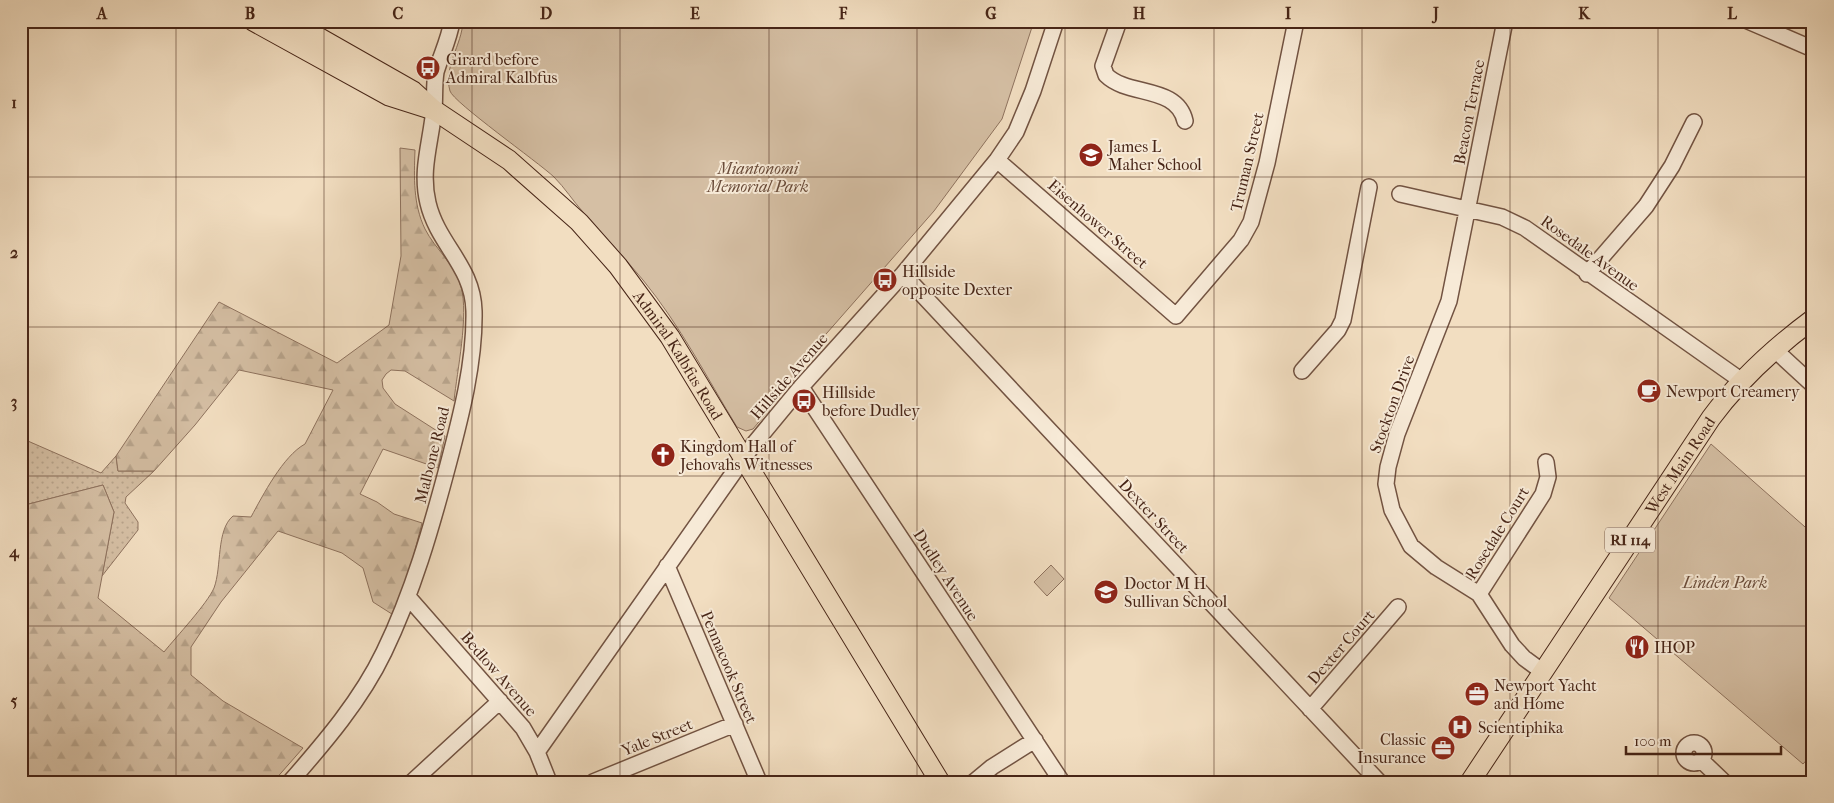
<svg xmlns="http://www.w3.org/2000/svg" width="1834" height="803" font-family="'IM FELL French Canon',serif">
<style>
.grass{fill:url(#grass-dots);stroke:#8e725e}
.forest{fill:url(#forest-firs);stroke:#8e725e}
.green{fill:#d5bfa4;stroke:#8e725e}
.lines{fill:none;stroke-linecap:round;stroke-linejoin:round}
.minor-casing{stroke:#725342;stroke-width:18}
.major-casing{stroke:#472517;stroke-width:21}
.minor{stroke:#f7ead7;stroke-width:15}
.major{stroke:#f2dec1;stroke-width:19}
.grid{fill:none;stroke:#472517;stroke-width:1;stroke-opacity:0.55}
.labels{text-anchor:middle;dominant-baseline:central;stroke-width:4;stroke-linejoin:round;paint-order:stroke}
.shield{fill:#f7ead7;stroke:#7c6051;stroke-width:1}
.shield-label{font-size:15px;font-weight:bold;fill:#472517}
.poi-label{font-size:16px;fill:#472517;stroke:#f7ead7;text-anchor:start}
.street-label{font-size:16px;fill:#472517;stroke:#f7ead7}
.park-label{font-size:16px;font-style:italic;fill:#6a4c3a;stroke:#f7ead7}
.neatline{fill:none;stroke:#472517;stroke-width:2}
.grid-label{font-size:16px;text-anchor:middle;font-weight:bold;fill:#472517}
</style>
<defs>
<pattern id="grass-dots" width="8" height="8" patternUnits="userSpaceOnUse" patternTransform="scale(1.25)"><rect width="8" height="8" fill="#d5bfa4"/><path d="M2 2h.1M6 6h.1" fill="none" stroke="#b8a48c" stroke-width="1.8" stroke-linecap="round"/></pattern>
<pattern id="forest-firs" width="22" height="20" patternUnits="userSpaceOnUse" patternTransform="scale(1.25)"><rect width="22" height="20" fill="#d5bfa4"/><path d="M5 1l3.5 6h-7zM16 11l3.5 6h-7z" fill="#b8a48c"/></pattern>
</defs>
<rect width="100%" height="100%" fill="#f2dec1"/>
<filter id="stains"><feTurbulence type="fractalNoise" baseFrequency=".004" numOctaves="4"/><feColorMatrix values="0 0 0 0 .2 0 0 0 0 .09 0 0 0 0 .02 0 0 0 .5 -.17"/></filter>
<radialGradient id="worn" r=".72"><stop offset=".6" stop-color="#630" stop-opacity="0"/><stop offset="1" stop-color="#630" stop-opacity=".3"/></radialGradient>
<path class="grass" d="M21,438L101,473L116,456L118,471H154L126,497L125,503L138,522V530L102,576L114,512L103,485L21,506Z"/>
<path class="forest" d="M400,148L415,150C414,177 413,204 425,229C435,249 455,264 461,287C469,315 457,371 454,401L405,371L391,370L386,374L382,380L383,388L395,404L445,436L438,468L383,449L360,494L377,502L394,514L422,523L405,589L395,616L373,602L363,568L342,553L278,531L221,602L191,647V675L223,701L303,748L274,781L21,782V506L103,485L114,512L98,598L164,652C176,637 207,604 214,588C222,567 216,530 233,516L251,517C263,495 283,456 305,444L333,390L239,370L195,425L154,471H118L116,456L219,302L337,363L389,325L401,256Z"/>
<path class="green" d="M463,21H1034L1002,119L934,211L798,366L800,372L753,429L746,431L737,427C707,378 680,325 643,280C624,257 603,235 583,212C573,201 565,188 554,177C538,162 453,102 450,91C443,67 462,45 463,21Z
M1711,444L1813,534V753L1803,764L1609,598Z
M1051,565L1064,579L1047,596L1034,582Z"/>
<g class="lines">
<defs>
<path id="minor" d="M1119,21L1103,66L1106,75C1128,97 1177,85 1185,121
M1505,21L1449,301L1397,434L1388,467L1386,484L1392,510L1411,546L1436,567L1479,594L1512,645L1524,658L1543,672
M1748,21L1813,49
M997,160L1176,316L1241,240L1251,222L1267,163L1296,21
M1400,194L1502,217L1525,228L1742,381
M903,274L1379,782
M1587,274L1646,206L1672,166L1694,122
M1774,349L1813,385
M1302,371L1338,330L1343,320L1369,187
M801,387L1062,782
M667,566L759,782
M1479,594L1543,494L1548,477L1546,462
M409,598L523,728L537,752L549,782
M1310,709L1398,607
M1684 753a10 10 0 1 1 20 0a10 10 0 1 1-20 0Z
M537,752L753,445L801,387L903,274L997,160L1016,132L1033,91L1056,21
M1701,760L1724,782
M290,782C325,742 361,700 384,652C413,592 431,529 448,465C461,416 475,362 474,311C473,266 438,245 428,203C420,170 431,142 434,109C435,98 434,84 436,72C441,55 449,40 452,21
M412,782L500,701
M593,782L735,724
M974,782L992,767L1035,740"/>
<g id="major">
<path d="M253,21L389,96L433,110"/>
<path id="s1" d="M290,21L413,91L434,110L509,160L579,222L618,266L670,337L940,782"/>
<path id="s2" d="M1470,782L1711,418C1740,379 1774,348 1813,319"/>
</g>
</defs>
<use href="#minor" class="minor-casing"/>
<use href="#major" class="major-casing"/>
<use href="#minor" class="minor"/>
<use href="#major" class="major"/>
</g>
<path class="grid" d="M176,21V782M324,21V782M472,21V782M620,21V782M769,21V782M917,21V782M1065,21V782M1214,21V782M1362,21V782M1510,21V782M1658,21V782M21,177H1813M21,327H1813M21,476H1813M21,626H1813"/>
<defs>
<symbol id="bus-disc" viewBox="-11 -11 22 22"><circle r="9.5" fill="#8f2418" stroke="#f7ead7"/><path d="M-5-6H5V4H4V6H2V4H-2V6H-4V4H-5ZM-3.5-4V0h7V-4ZM-3.5 1.2v1.5H-2V1.2ZM2 1.2v1.5H3.5V1.2Z" fill="#fff"/></symbol>
<symbol id="school-disc" viewBox="-11 -11 22 22"><circle r="9.5" fill="#8f2418" stroke="#f7ead7"/><path d="M0-5L7-2L0 1L-7-2ZM-4 1L0 2.5L4 1V4Q0 6-4 4Z" fill="#fff"/></symbol>
<symbol id="cafe-disc" viewBox="-11 -11 22 22"><circle r="9.5" fill="#8f2418" stroke="#f7ead7"/><path d="M-5.5-4.5H6V0H3Q3 3.5 0 3.5H-2.5Q-5.5 3.5-5.5 0ZM3-3.2v2h1.7v-2ZM-6 4.5H4V6H-6Z" fill="#fff"/></symbol>
<symbol id="church-disc" viewBox="-11 -11 22 22"><circle r="9.5" fill="#8f2418" stroke="#f7ead7"/><path d="M-1.2-6h2.4v3.5h3.3v2.4h-3.3V6h-2.4V-.1h-3.3v-2.4h3.3Z" fill="#fff"/></symbol>
<symbol id="restaurant-disc" viewBox="-11 -11 22 22"><circle r="9.5" fill="#8f2418" stroke="#f7ead7"/><path d="M-5-6h1v4h1v-4h1v4h1v-4h1v5L-1.5 .5V6h-2V.5L-5-1ZM5-6V6H3V1.5H1.5Q1.5-4 5-6Z" fill="#fff"/></symbol>
<symbol id="office-disc" viewBox="-11 -11 22 22"><circle r="9.5" fill="#8f2418" stroke="#f7ead7"/><path d="M-6-3h4V-5.5h4V-3h4V5H-6ZM-1-4.5V-3h2v-1.5ZM-6 0V1H6V0Z" fill="#fff"/></symbol>
<symbol id="hospital-disc" viewBox="-11 -11 22 22"><circle r="9.5" fill="#8f2418" stroke="#f7ead7"/><path d="M-5-5h3v3.5h4V-5h3V5h-3V1.5h-4V5h-3Z" fill="#fff"/></symbol>
</defs>
<g fill-rule="evenodd">
<use href="#bus-disc" x="414" y="54" width="28" height="28"/>
<use href="#school-disc" x="1077" y="141" width="28" height="28"/>
<use href="#bus-disc" x="871" y="266" width="28" height="28"/>
<use href="#cafe-disc" x="1635" y="377" width="28" height="28"/>
<use href="#bus-disc" x="790" y="387" width="28" height="28"/>
<use href="#church-disc" x="649" y="441" width="28" height="28"/>
<use href="#school-disc" x="1092" y="578" width="28" height="28"/>
<use href="#restaurant-disc" x="1623" y="633" width="28" height="28"/>
<use href="#office-disc" x="1463" y="680" width="28" height="28"/>
<use href="#hospital-disc" x="1446" y="713" width="28" height="28"/>
<use href="#office-disc" x="1429" y="734" width="28" height="28"/>
</g>
<g class="labels">
<rect class="shield" x="1605" y="527.5" width="50" height="25" rx="4"/>
<g class="shield-label">
<text x="1630" y="540">RI 114</text>
</g>
<g class="poi-label">
<text x="446" y="59">Girard before<tspan x="446" dy="18">Admiral Kalbfus</tspan></text>
<text x="1108" y="146">James L<tspan x="1108" dy="18">Maher School</tspan></text>
<text x="902" y="271">Hillside<tspan x="902" dy="18">opposite Dexter</tspan></text>
<text x="1666" y="391">Newport Creamery</text>
<text x="822" y="392">Hillside<tspan x="822" dy="18">before Dudley</tspan></text>
<text x="680" y="446">Kingdom Hall of<tspan x="680" dy="18">Jehovahs Witnesses</tspan></text>
<text x="1124" y="583">Doctor M H<tspan x="1124" dy="18">Sullivan School</tspan></text>
<text x="1654" y="647">IHOP</text>
<text x="1494" y="685">Newport Yacht<tspan x="1494" dy="18">and Home</tspan></text>
<text x="1478" y="727">Scientiphika</text>
<text x="1426" y="739" text-anchor="end">Classic<tspan x="1426" dy="18">Insurance</tspan></text>
</g>
<g class="street-label">
<text transform="translate(1469 112) rotate(-79)">Beacon Terrace</text>
<text transform="translate(1247 162) rotate(-77)">Truman Street</text>
<text transform="translate(1098 224) rotate(41)">Eisenhower Street</text>
<text transform="translate(1590 253) rotate(36)">Rosedale Avenue</text>
<text stroke="none"><textPath href="#s1" startOffset="520">Admiral Kalbfus Road</textPath></text>
<text transform="translate(789 376) rotate(-49)">Hillside Avenue</text>
<text transform="translate(1392 404) rotate(-70)">Stockton Drive</text>
<text transform="translate(432 455) rotate(-76)">Malbone Road</text>
<text stroke="none"><textPath href="#s2" startOffset="380">West Main Road</textPath></text>
<text transform="translate(1154 516) rotate(47)">Dexter Street</text>
<text transform="translate(1497 533) rotate(-58)">Rosedale Court</text>
<text transform="translate(946 575) rotate(57)">Dudley Avenue</text>
<text transform="translate(1341 647) rotate(-49)">Dexter Court</text>
<text transform="translate(729 667) rotate(67)">Pennacook Street</text>
<text transform="translate(499 674) rotate(49)">Bedlow Avenue</text>
<text transform="translate(657 737) rotate(-22)">Yale Street</text>
</g>
<g class="park-label">
<text x="758" y="168">Miantonomi<tspan x="758" dy="18">Memorial Park</tspan></text>
<text x="1725" y="582">Linden Park</text>
</g>
</g>
<rect width="1834" height="803" fill="none" stroke="#f2dec1" stroke-width="55"/>
<path d="M1626 746v8h155v-8" fill="none" stroke="#472517" stroke-width="2.5"/>
<text x="1634" y="746" font-size="15" fill="#472517" stroke="#f7ead7" stroke-width="4" paint-order="stroke">100 m</text>
<rect x="28" y="28" width="1778" height="748" class="neatline"/>
<g class="grid-label">
<text x="102" y="19">A</text>
<text x="250" y="19">B</text>
<text x="398" y="19">C</text>
<text x="546" y="19">D</text>
<text x="695" y="19">E</text>
<text x="843" y="19">F</text>
<text x="991" y="19">G</text>
<text x="1139" y="19">H</text>
<text x="1288" y="19">I</text>
<text x="1436" y="19">J</text>
<text x="1584" y="19">K</text>
<text x="1732" y="19">L</text>
<text x="14" y="108">1</text>
<text x="14" y="258">2</text>
<text x="14" y="407">3</text>
<text x="14" y="557">4</text>
<text x="14" y="706">5</text>
</g>
<rect width="100%" height="100%" filter="url(#stains)"/>
<rect width="100%" height="100%" fill="url(#worn)"/>
</svg>
